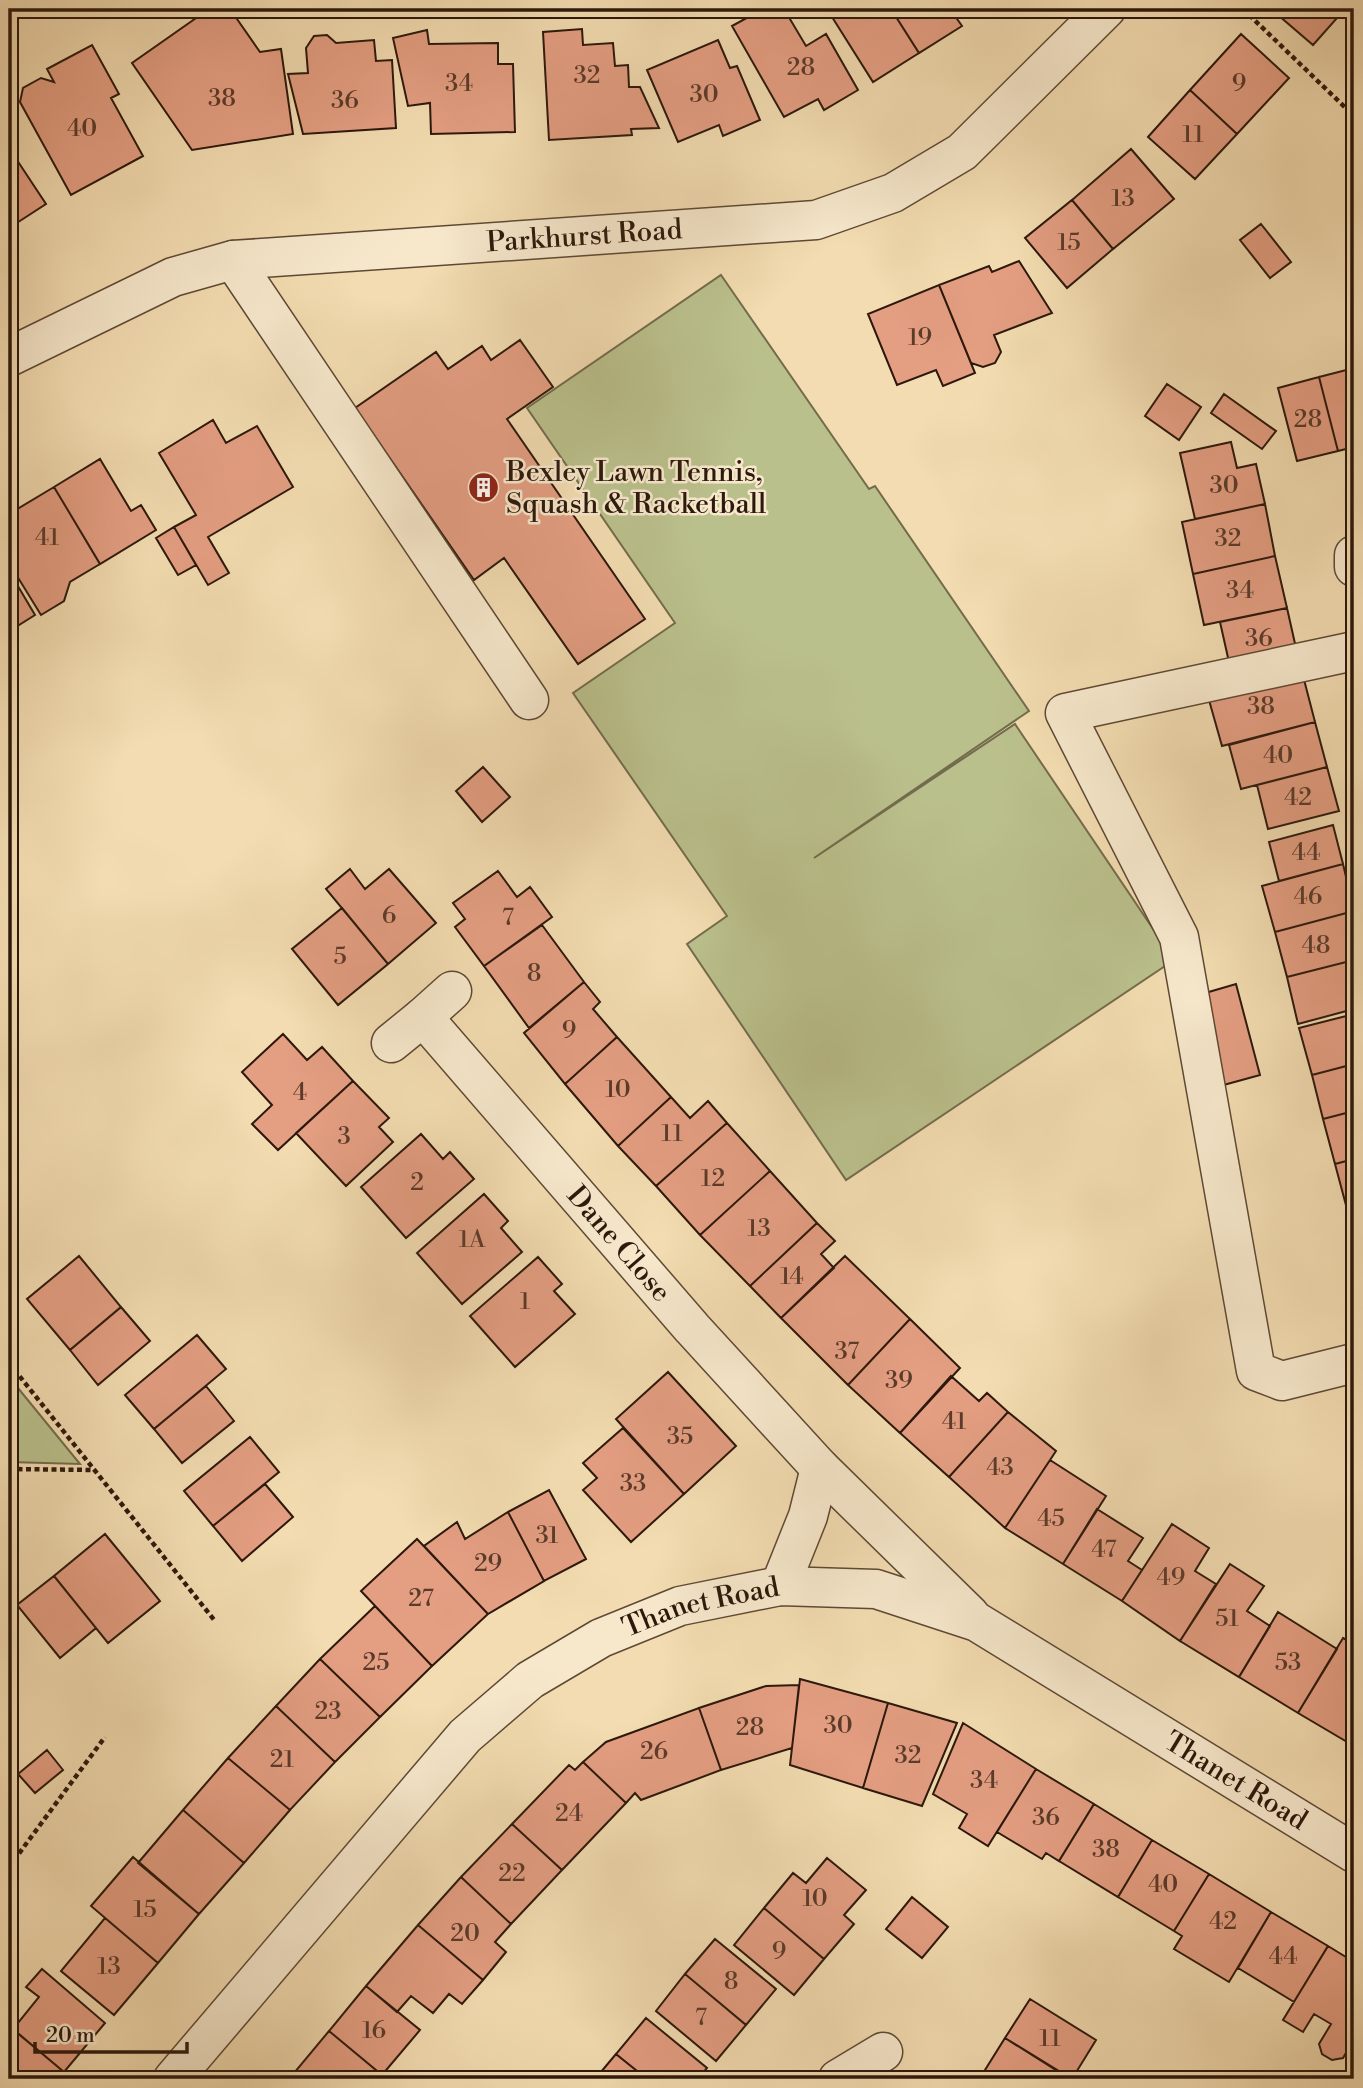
<svg xmlns="http://www.w3.org/2000/svg" width="1363" height="2088" font-family="'Libre Bodoni',serif">
<style>
.green{fill:#bac08c;stroke:#736c4c;stroke-width:2}
.building{fill:#e49e82;stroke:#2c180c;stroke-width:2}
.lines{fill:none;stroke-linecap:round;stroke-linejoin:round}
.minor-casing{stroke:#5e4935;stroke-width:41}
.path{stroke:#2c180c;stroke-width:4.5;stroke-dasharray:5 3.5;stroke-linecap:butt}
.minor{stroke:#f7e8cc;stroke-width:38}
.labels{text-anchor:middle;dominant-baseline:central;stroke-width:5;stroke-linejoin:round;paint-order:stroke}
.number-label{font-size:24px;fill:#5a3a2a}
.street-label{font-size:28px;fill:#2c180c;stroke:#f7e8cc}
.poi-label{font-size:28px;fill:#2c180c;stroke:#f7e8cc;text-anchor:start}
</style>
<rect width="100%" height="100%" fill="#f3dcb1"/>
<filter id="stains"><feTurbulence type="fractalNoise" baseFrequency=".00286" numOctaves="4"/><feColorMatrix values="0 0 0 0 .2 0 0 0 0 .09 0 0 0 0 .02 0 0 0 .5 -.17"/></filter>
<radialGradient id="worn" r=".72"><stop offset=".6" stop-color="#630" stop-opacity="0"/><stop offset="1" stop-color="#630" stop-opacity=".3"/></radialGradient>
<path class="green" d="M721,275L869,489L875,486L1029,711L814,858L1015,724L1174,960L846,1180L687,944L727,916L573,693L675,623L527,408Z
M9,1377L80,1464L9,1462Z"/>
<path class="building" d="M209,9H230L260,52L281,49L293,134L192,150L132,63Z
M763,9H784L806,46L826,34L858,90L824,110L818,99L784,117L732,26Z
M827,9H891L919,53L873,82Z
M891,9H950L962,26L919,53Z
M1271,9H1345L1313,45Z
M582,29L583,45L613,43L615,66L628,65L629,87H640L659,128L631,129L632,135L549,140L543,32Z
M427,30L429,44L498,43V64H513L515,132L431,134L430,103L408,106L393,38Z
M1241,34L1289,78L1237,134L1190,90Z
M327,35L336,43L374,40L376,61L392,60L396,128L303,134L288,74L308,73L306,48L314,36Z
M718,40L730,68L737,66L760,120L723,136L719,125L678,142L647,70Z
M92,45L119,94L111,98L143,156L71,195L20,102L23,88L41,78L54,82L47,69Z
M1190,90L1237,134L1195,179L1148,137Z
M9,148L46,204L9,228Z
M1131,149L1174,199L1113,249L1072,200Z
M1072,200L1113,249L1067,288L1025,238Z
M1261,224L1291,262L1270,278L1240,240Z
M1019,261L1052,313L994,335L1001,352L995,363L983,367L971,363L939,285L989,266L992,272Z
M939,285L975,373L943,386L936,370L897,385L868,314Z
M520,340L553,387L507,419L645,619L578,664L504,558L474,580L355,408L436,352L448,369L482,346L491,360Z
M1354,368V447L1338,451L1319,377Z
M1319,377L1338,451L1297,461L1278,388Z
M1167,384L1201,407L1179,440L1145,416Z
M1224,394L1276,431L1262,449L1211,413Z
M213,420L226,443L257,426L293,487L208,537L229,573L208,585L174,527L196,515L159,453Z
M1231,442L1237,468L1256,464L1265,504L1195,519L1180,453Z
M100,459L131,511L141,505L156,530L100,564L54,487Z
M54,487L100,564L70,582L64,601L41,615L9,563V514Z
M1265,504L1275,556L1193,574L1182,522Z
M174,527L196,565L178,575L156,538Z
M1275,556L1287,608L1204,625L1193,574Z
M9,571L35,615L11,630L9,626Z
M1287,608L1298,657L1231,671L1220,622Z
M1301,668L1315,722L1222,746L1207,693Z
M1315,722L1327,767L1241,789L1229,745Z
M483,767L510,797L482,822L456,791Z
M1327,767L1339,811L1268,829L1257,785Z
M1333,825L1343,864L1279,881L1269,842Z
M1343,864L1354,911L1275,932L1262,886Z
M350,869L365,889L389,869L436,923L388,964L326,889Z
M498,871L517,897L530,887L552,917L484,966L455,927L465,919L453,903Z
M342,908L388,964L338,1005L292,949Z
M1354,911V960L1287,977L1275,932Z
M542,925L584,982L529,1028L484,966Z
M1354,960V1009L1298,1024L1287,977Z
M584,982L600,1002L593,1009L617,1037L565,1084L524,1033Z
M1236,984L1260,1075L1220,1086L1195,996Z
M1354,1014V1064L1312,1075L1299,1028Z
M283,1034L307,1060L322,1047L353,1081L278,1150L252,1124L272,1105L242,1072Z
M617,1037L671,1097L618,1146L565,1084Z
M1354,1064V1111L1323,1119L1312,1075Z
M353,1081L389,1118L379,1127L393,1142L346,1186L296,1133Z
M671,1097L690,1118L708,1101L727,1123L656,1186L618,1146Z
M1354,1111V1159L1335,1164L1323,1119Z
M727,1123L770,1171L700,1235L656,1186Z
M421,1134L443,1159L450,1152L474,1179L406,1238L361,1187Z
M1354,1159V1207L1347,1209L1335,1164Z
M770,1171L817,1223L750,1286L700,1235Z
M484,1194L508,1221L501,1228L522,1252L462,1304L417,1253Z
M817,1223L835,1241L821,1254L834,1268L781,1318L750,1286Z
M79,1256L121,1307L70,1350L27,1299Z
M845,1256L910,1319L848,1385L781,1318Z
M538,1257L562,1284L554,1291L575,1314L515,1367L470,1316Z
M121,1307L150,1341L98,1385L70,1350Z
M910,1319L960,1368L900,1433L848,1385Z
M197,1335L226,1369L154,1429L125,1395Z
M668,1372L736,1446L684,1494L616,1419Z
M951,1376L979,1401L987,1393L1008,1412L949,1477L900,1433Z
M206,1386L234,1421L182,1463L154,1429Z
M1008,1412L1056,1451L1005,1528L949,1477Z
M623,1428L684,1494L631,1542L583,1490L597,1478L583,1463Z
M250,1437L279,1472L213,1526L184,1491Z
M1050,1460L1106,1496L1063,1564L1005,1528Z
M265,1484L293,1517L242,1561L213,1526Z
M549,1490L586,1559L544,1581L508,1512Z
M1097,1509L1143,1538L1128,1561L1142,1570L1122,1601L1063,1564Z
M508,1512L544,1581L488,1614L424,1546L457,1522L465,1539Z
M1172,1524L1209,1548L1195,1571L1216,1584L1180,1641L1122,1601Z
M105,1534L160,1601L108,1643L54,1576Z
M417,1539L488,1614L432,1666L361,1591Z
M1230,1564L1264,1586L1247,1611L1270,1626L1239,1677L1180,1641Z
M54,1576L96,1628L60,1658L17,1605Z
M375,1606L432,1666L380,1717L320,1659Z
M1278,1612L1337,1649L1298,1713L1239,1677Z
M1343,1638L1354,1644V1746L1298,1713Z
M320,1659L380,1717L335,1762L276,1706Z
M800,1679L888,1703L863,1788L790,1765Z
M799,1685L792,1748L721,1770L699,1708L766,1686Z
M888,1703L957,1723L922,1806L863,1788Z
M276,1706L335,1762L290,1810L228,1758Z
M699,1708L721,1770L641,1800L635,1793L626,1803L583,1762L606,1742Z
M963,1723L1036,1769L988,1846L959,1828L967,1814L933,1794Z
M47,1750L63,1770L35,1793L18,1774Z
M228,1758L290,1810L244,1863L183,1810Z
M583,1762L626,1803L562,1870L512,1824L569,1765L575,1770Z
M1036,1769L1094,1804L1059,1861L1046,1853L1042,1859L997,1832Z
M1094,1804L1152,1840L1118,1897L1059,1861Z
M183,1810L244,1863L199,1914L138,1863Z
M512,1824L562,1870L511,1924L461,1877Z
M1152,1840L1209,1874L1174,1931L1118,1897Z
M133,1857L199,1914L158,1963L91,1906Z
M827,1858L866,1890L844,1915L854,1924L824,1959L764,1908L793,1873L806,1883Z
M1209,1874L1271,1912L1229,1982L1174,1949L1182,1936L1174,1931Z
M461,1877L511,1924L495,1942L506,1952L483,1980L418,1925Z
M912,1897L948,1927L922,1958L886,1929Z
M764,1908L824,1959L794,1995L734,1945Z
M1271,1912L1328,1946L1294,2002L1238,1968Z
M105,1918L158,1963L114,2015L61,1971Z
M418,1925L483,1980L462,2004L449,1994L433,2013L411,1996L397,2012L366,1986Z
M715,1939L776,1989L746,2025L685,1974Z
M1328,1946L1354,1962V2039L1343,2058L1332,2060L1322,2054L1319,2044L1331,2024L1314,2014L1303,2032L1283,2020Z
M42,1969L105,2023L64,2072L13,2029L39,1997L26,1987Z
M685,1974L746,2025L716,2061L656,2011Z
M366,1986L420,2030L382,2075L329,2031Z
M1030,1999L1096,2040L1072,2079L1005,2038Z
M646,2018L707,2068L698,2079H647L616,2054Z
M9,2026L64,2072L58,2079H9Z
M329,2031L382,2075L378,2079H289Z
M1005,2038L1070,2079L980,2078Z
M616,2054L647,2079H595Z"/>
<g class="lines">
<defs>
<g id="minor">
<path d="M233,260L529,700"/>
<path id="s1" d="M9,357L173,277L233,260L816,220L893,193L962,152L1106,9"/>
<path d="M1354,555V567"/>
<path d="M1354,651L1065,713L1179,937L1256,1371L1282,1381L1354,1363"/>
<path d="M423,1017L452,991"/>
<path id="s2" d="M391,1043L423,1017L692,1328L820,1468L970,1615"/>
<path d="M780,1586L808,1516L820,1468"/>
<path id="s3" d="M173,2079L465,1736L530,1680L601,1638L680,1606L780,1586L876,1589L977,1622L1354,1853"/>
<path d="M838,2079L883,2052"/>
</g>
</defs>
<use href="#minor" class="minor-casing"/>
<path class="path" d="M1243,9L1354,116
M9,1363L215,1621
M9,1469L94,1470
M9,1867L105,1737"/>
<use href="#minor" class="minor"/>
</g>
<defs>
<symbol id="building-disc" viewBox="-11 -11 22 22"><circle r="9.5" fill="#8f2418" stroke="#f7e8cc"/><path d="M-4-6H4V6H1V3H-1V6H-4ZM-2.5-4.3h1.7v1.8h-1.7ZM.8-4.3h1.7v1.8H.8ZM-2.5-1h1.7V.8h-1.7ZM.8-1h1.7V.8H.8Z" fill="#fff"/></symbol>
</defs>
<g fill-rule="evenodd">
<use href="#building-disc" x="466" y="470" width="35" height="35"/>
</g>
<g class="labels">
<g class="number-label">
<text x="801" y="68">28</text>
<text x="587" y="76">32</text>
<text x="459" y="84">34</text>
<text x="1239" y="84">9</text>
<text x="704" y="95">30</text>
<text x="222" y="99">38</text>
<text x="345" y="101">36</text>
<text x="82" y="129">40</text>
<text x="1193" y="135">11</text>
<text x="1123" y="199">13</text>
<text x="1069" y="243">15</text>
<text x="920" y="338">19</text>
<text x="1308" y="420">28</text>
<text x="1224" y="486">30</text>
<text x="47" y="538">41</text>
<text x="1228" y="539">32</text>
<text x="1240" y="591">34</text>
<text x="1259" y="639">36</text>
<text x="1261" y="707">38</text>
<text x="1278" y="756">40</text>
<text x="1298" y="798">42</text>
<text x="1306" y="853">44</text>
<text x="1308" y="897">46</text>
<text x="389" y="916">6</text>
<text x="508" y="918">7</text>
<text x="1316" y="946">48</text>
<text x="340" y="957">5</text>
<text x="534" y="974">8</text>
<text x="569" y="1031">9</text>
<text x="618" y="1090">10</text>
<text x="300" y="1093">4</text>
<text x="672" y="1134">11</text>
<text x="344" y="1137">3</text>
<text x="713" y="1179">12</text>
<text x="417" y="1183">2</text>
<text x="759" y="1229">13</text>
<text x="472" y="1240">1A</text>
<text x="792" y="1277">14</text>
<text x="525" y="1302">1</text>
<text x="847" y="1352">37</text>
<text x="899" y="1381">39</text>
<text x="954" y="1422">41</text>
<text x="680" y="1437">35</text>
<text x="1000" y="1468">43</text>
<text x="633" y="1484">33</text>
<text x="1051" y="1519">45</text>
<text x="547" y="1536">31</text>
<text x="1104" y="1550">47</text>
<text x="488" y="1564">29</text>
<text x="1171" y="1578">49</text>
<text x="421" y="1599">27</text>
<text x="1227" y="1619">51</text>
<text x="376" y="1663">25</text>
<text x="1288" y="1663">53</text>
<text x="328" y="1712">23</text>
<text x="838" y="1726">30</text>
<text x="750" y="1728">28</text>
<text x="654" y="1752">26</text>
<text x="908" y="1756">32</text>
<text x="282" y="1760">21</text>
<text x="984" y="1781">34</text>
<text x="569" y="1814">24</text>
<text x="1046" y="1818">36</text>
<text x="1106" y="1850">38</text>
<text x="512" y="1874">22</text>
<text x="1163" y="1885">40</text>
<text x="815" y="1899">10</text>
<text x="145" y="1910">15</text>
<text x="1223" y="1922">42</text>
<text x="465" y="1934">20</text>
<text x="779" y="1952">9</text>
<text x="1283" y="1957">44</text>
<text x="109" y="1967">13</text>
<text x="731" y="1982">8</text>
<text x="701" y="2018">7</text>
<text x="374" y="2031">16</text>
<text x="1050" y="2039">11</text>
</g>
<g class="street-label">
<text stroke="none"><textPath href="#s1" startOffset="597">Parkhurst Road</textPath></text>
<text stroke="none"><textPath href="#s2" startOffset="341">Dane Close</textPath></text>
<text stroke="none"><textPath href="#s3" startOffset="724">Thanet Road</textPath></text>
<text stroke="none"><textPath href="#s3" startOffset="1312">Thanet Road</textPath></text>
</g>
<g class="poi-label">
<text x="506" y="472">Bexley Lawn Tennis,<tspan x="506" dy="32">Squash &amp; Racketball</tspan></text>
</g>
</g>
<rect width="1363" height="2088" fill="none" stroke="#f3dcb1" stroke-width="35"/>
<rect x="10" y="10" width="1342" height="2067" fill="none" stroke="#2c180c" stroke-width="3.5"/>
<rect x="18" y="18" width="1328" height="2053" fill="none" stroke="#2c180c" stroke-width="2"/>
<path d="M35 2042v10h152v-10" fill="none" stroke="#2c180c" stroke-width="3.5"/>
<text x="46" y="2042" font-size="21" fill="#2c180c" stroke="#f7e8cc" stroke-width="5" paint-order="stroke">20 m</text>
<rect width="100%" height="100%" filter="url(#stains)"/>
<rect width="100%" height="100%" fill="url(#worn)"/>
</svg>
